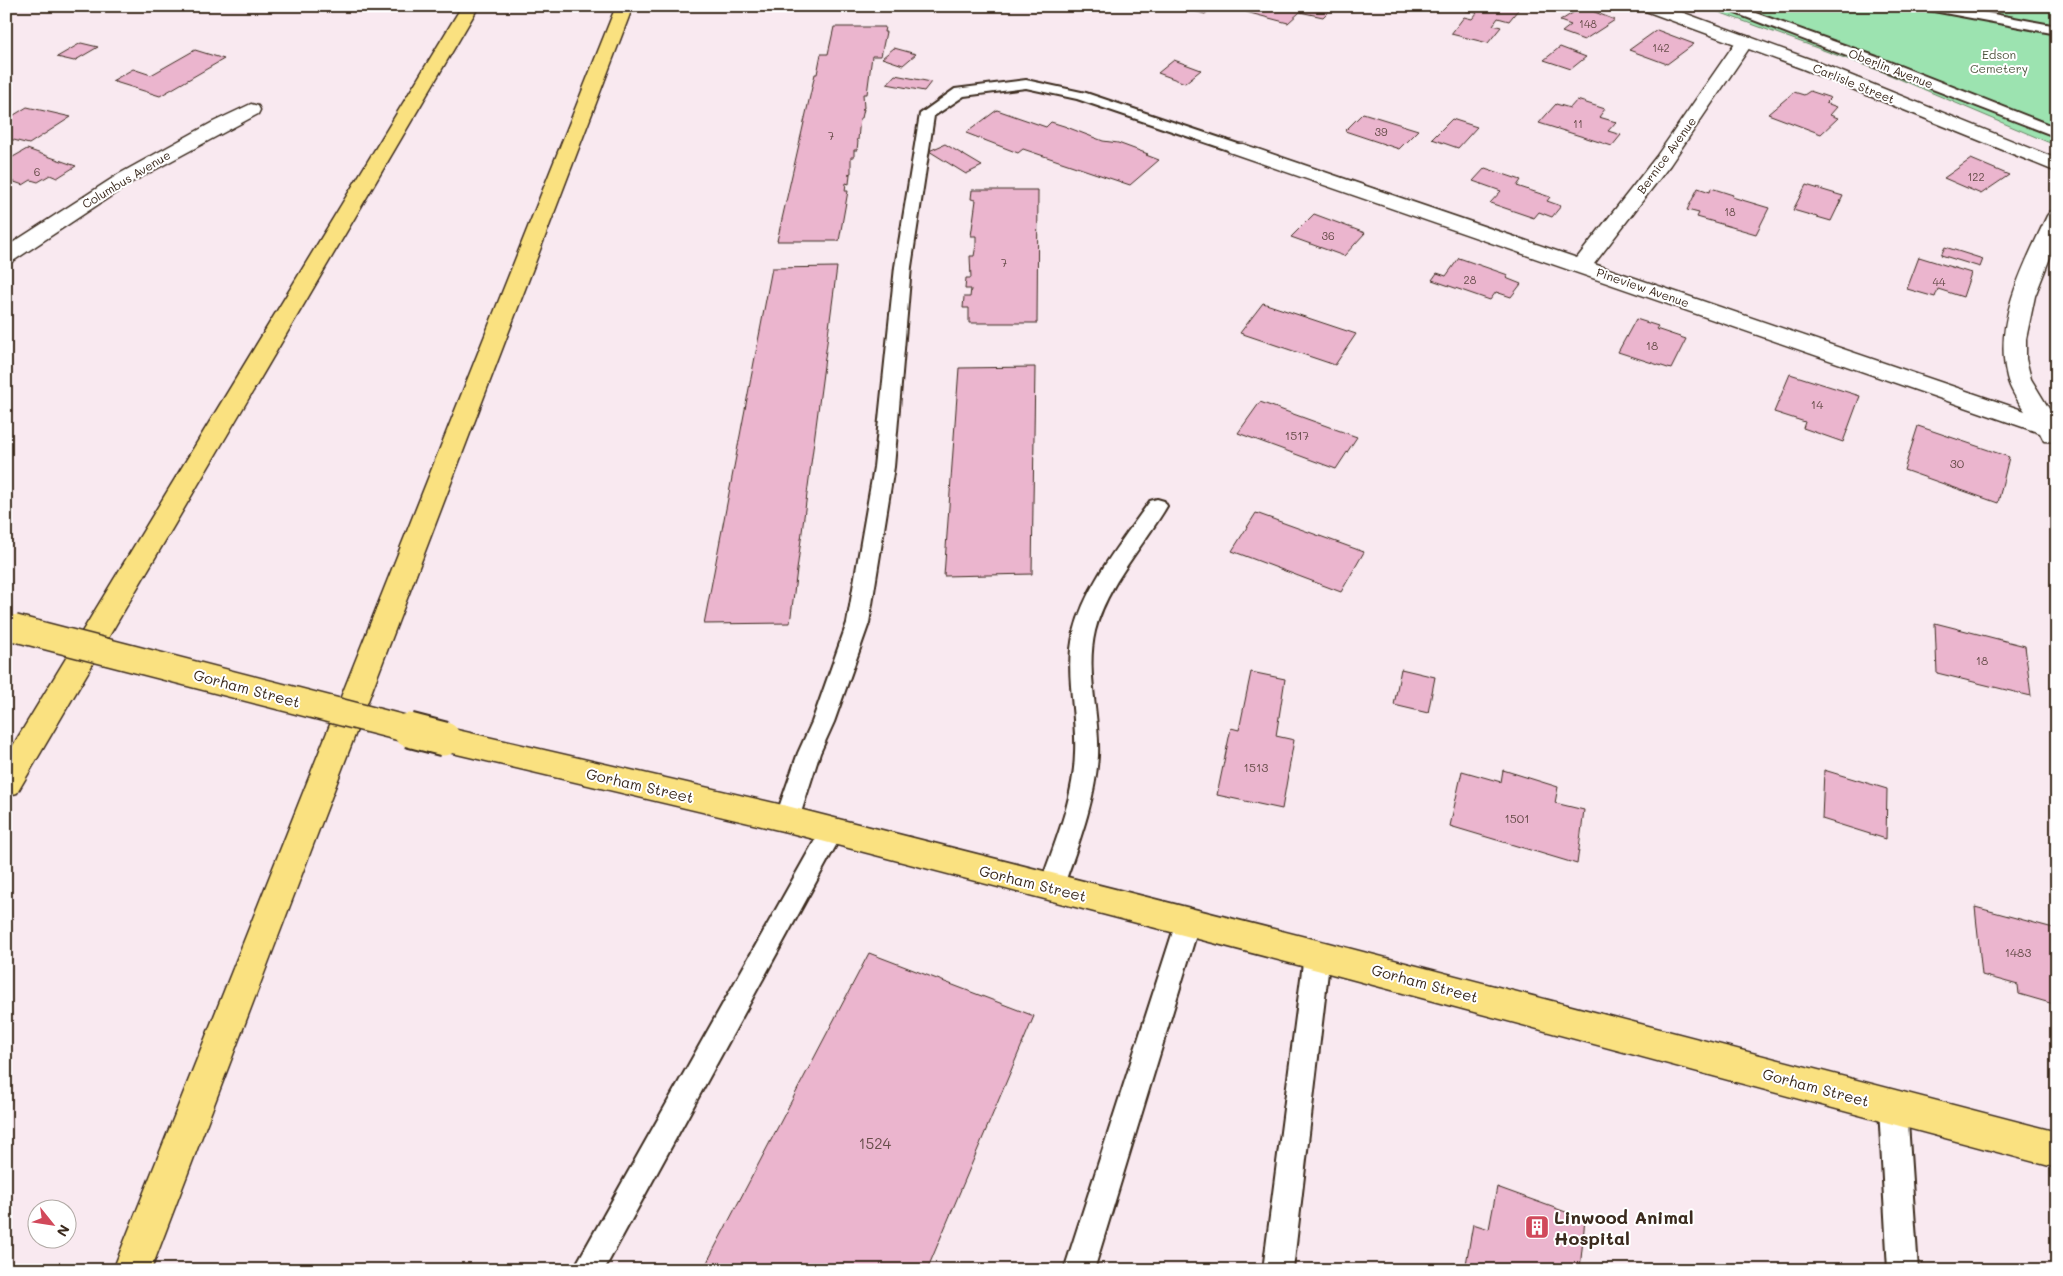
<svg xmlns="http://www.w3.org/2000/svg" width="2063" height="1276" font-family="Mali,sans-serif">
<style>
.green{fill:#9ce3b0;stroke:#6c8667}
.building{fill:#ebb5ce;stroke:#3b2a1e}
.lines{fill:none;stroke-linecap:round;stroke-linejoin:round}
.service-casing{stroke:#3b2a1e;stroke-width:4}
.minor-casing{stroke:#3b2a1e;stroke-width:3}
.tertiary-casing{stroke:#3b2a1e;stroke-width:3}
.primary-casing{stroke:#3b2a1e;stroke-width:3}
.motorway-casing{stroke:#3b2a1e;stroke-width:3}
.service{fill:#fff;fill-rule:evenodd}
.minor{fill:#fff;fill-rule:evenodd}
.tertiary{fill:#fff;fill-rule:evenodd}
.primary{fill:#fae180;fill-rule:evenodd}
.motorway{fill:#fae180;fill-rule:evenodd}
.primary-bridge-far1-casing{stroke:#3b2a1e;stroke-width:29;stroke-linecap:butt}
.primary-bridge-casing{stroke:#3b2a1e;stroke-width:37;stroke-linecap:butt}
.primary-bridge-far1{stroke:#fae180;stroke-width:26}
.primary-bridge{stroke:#fae180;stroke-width:33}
.labels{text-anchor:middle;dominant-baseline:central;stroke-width:4;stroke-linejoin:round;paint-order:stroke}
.far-number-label{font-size:11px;fill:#674d4a}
.far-park-label{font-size:12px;fill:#535842;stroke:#fff}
.far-street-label{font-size:12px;fill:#3b2a1e;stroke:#fff}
.number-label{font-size:12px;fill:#674d4a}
.street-label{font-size:15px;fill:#3b2a1e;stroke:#fff}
.near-number-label{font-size:15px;fill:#674d4a}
.near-poi-label{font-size:18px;font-weight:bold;fill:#3b2a1e;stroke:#fff;text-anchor:start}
</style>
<rect width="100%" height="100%" fill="#f9e9f0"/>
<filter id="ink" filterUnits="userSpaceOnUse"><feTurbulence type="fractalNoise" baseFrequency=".02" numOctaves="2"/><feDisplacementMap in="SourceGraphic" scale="10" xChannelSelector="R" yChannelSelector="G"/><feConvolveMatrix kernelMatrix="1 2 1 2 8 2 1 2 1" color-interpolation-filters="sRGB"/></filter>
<g filter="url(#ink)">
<path class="green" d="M1702,6H2057V146L1883,72Z"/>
<path class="building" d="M1184,6H1203L1211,9L1205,14L1182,8Z
M1252,6H1334L1323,17L1300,12L1288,23L1246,12Z
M1470,6H1521L1509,21L1498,18L1493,25L1501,27L1488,43L1451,34L1464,17L1472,19L1477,13L1466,11Z
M1582,7L1615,20L1584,40L1562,32L1571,25L1560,21Z
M834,27H885L884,32H886L881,56H872L867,94H863L864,108L862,109H864L862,118H860L858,140H856L858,141L857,150H854V157H851V173L848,174H850L849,184L846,183L845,191H848L839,241H777L815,74H817L821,54H828Z
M1657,30L1694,44L1667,64L1629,50Z
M81,43L98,47L74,61L57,57Z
M1560,47L1586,57L1571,69L1544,60Z
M894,48L916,54L903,65L882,58Z
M195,50L224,59L160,96L112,81L133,69L151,75Z
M1174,60L1201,70L1185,83L1158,73Z
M895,75L931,82L924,91L887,84Z
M1810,91L1831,98L1826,103L1837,107L1830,115L1838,118L1821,134L1768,114L1794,92L1804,95Z
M1577,100L1605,109L1599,117L1616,122L1608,131L1621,135L1612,146L1539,123L1556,104L1570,108Z
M27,107L71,117L29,144L6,138V120Z
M997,110L1046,127L1051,122L1064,126L1103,141L1118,143L1148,154L1146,155L1159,160L1130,185L1023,149L1018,153L966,133Z
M1363,113L1418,130L1399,149L1345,131Z
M1452,119L1477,127L1458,148L1432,139Z
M945,144L982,166L966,174L929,151Z
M27,149L76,166L57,178L50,175L38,182L31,180L23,185L6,179V161Z
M1971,159L2009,175L1981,194L1944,178Z
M1485,168L1521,180L1517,186L1550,197L1547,201L1561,206L1552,217L1539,212L1534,218L1490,203L1501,191L1473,181Z
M1806,185L1843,196L1831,221L1793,210Z
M1698,188L1710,192L1711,188L1733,195L1732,197L1769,208L1756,234L1697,217L1699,213L1687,210Z
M972,190H1038L1037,323H969V308H963L964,297H970L971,289H965L966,278H971L970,256H974L976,245V236H971L976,200L971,199Z
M1314,214L1365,233L1344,256L1291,237Z
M1945,247L1983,259L1980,267L1941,255Z
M1919,257L1971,273L1963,297L1938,289L1935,297L1907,289Z
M1459,258L1508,275L1506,278L1521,284L1511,297L1496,292L1490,300L1432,280L1437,273L1446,276Z
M837,267L790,623L704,624L772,268Z
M1263,303L1356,334L1335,365L1240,333Z
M1636,319L1658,326L1656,329L1686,339L1671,369L1618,352Z
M1035,367L1032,574L944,576L959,368Z
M1790,374L1860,396L1843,442L1803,428L1805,422L1774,412Z
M1260,402L1357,437L1336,469L1238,433Z
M1918,426L2009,457L1998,503L1904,470Z
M1256,513L1364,552L1341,592L1232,551Z
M1935,623L2025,646L2031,696L1937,673Z
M1401,669L1435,677L1428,713L1394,705Z
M1251,672L1285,679L1276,736L1294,740L1282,809L1217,795L1231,728L1239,730Z
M1503,770L1558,787L1555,803L1584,810L1577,864L1450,826L1462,771L1501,782Z
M1824,770L1887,789L1886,839L1822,819Z
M1975,907L2057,929V1005L2019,994L2018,985L1982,975Z
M869,953L1034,1016L927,1270H703Z
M1497,1187L1585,1219L1580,1269L1583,1270H1465L1473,1224L1489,1229Z"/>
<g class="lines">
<defs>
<path id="service" d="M1717,6H1736L1877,57L2057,128V137Z
M1922,6H1950L2057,26V34L1928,10Z
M1026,80L1086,93L1241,145L1243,148L1241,151H1231L1077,99L1026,88L964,96L934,116L911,267L894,467L869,623L834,722L820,753L799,819L795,826L787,829L779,826L775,819L798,753L812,722L847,623L874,467L895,267L920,114L955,89Z
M1157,499L1164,501L1167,506C1143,547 1107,584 1095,631C1085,673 1100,714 1098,756C1095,802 1078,845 1063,888L1060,896L1051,899L1042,896L1039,888C1054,845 1074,799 1075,753C1077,712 1064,672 1074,632C1086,584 1122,541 1150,501Z
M832,821L840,824L844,831L840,838L604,1270H573L824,824Z
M1188,911L1197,914L1200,922L1094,1270H1064L1176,922L1179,914Z
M1317,943L1326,947L1330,955L1293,1270H1263L1304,955L1308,947Z
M1893,1095L1903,1098L1907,1108L1918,1270H1888L1879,1108L1883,1098Z"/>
<path id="minor" d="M1745,36L1751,37L1754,41L1670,165L1594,264L2025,411C2018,401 2010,390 2007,377C1993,322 2024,265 2047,216L2050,212L2057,210V240L2035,296L2026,339V359L2031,379L2057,422V442L2044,441L2040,433L1229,152L1226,148L1229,144H1243L1577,258L1656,157L1739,37Z
M251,104L258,106L260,110L258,114L132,182L13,261L6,263V247L119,174L213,122Z"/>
<path id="tertiary" d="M1641,6H1665L1815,61L2057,159V172L1803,69L1643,10Z"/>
<path id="primary" d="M444,727L787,806L1317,940L2057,1132V1168L1317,970L787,832L444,751L434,747L429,739L434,731Z"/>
<path id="motorway" d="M462,6H479L17,793L6,796V757Z
M616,6H633L151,1270H113Z"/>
</defs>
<use href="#service" class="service-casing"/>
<use href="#minor" class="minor-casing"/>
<use href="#tertiary" class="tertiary-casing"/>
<use href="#primary" class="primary-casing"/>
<use href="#motorway" class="motorway-casing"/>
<use href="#service" class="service"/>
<use href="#minor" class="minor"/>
<use href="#tertiary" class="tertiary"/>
<use href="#primary" class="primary"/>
<use href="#motorway" class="motorway"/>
<defs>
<path id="primary-bridge-far1" d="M14,628L414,731"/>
<path id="primary-bridge" d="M409,730L444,739"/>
</defs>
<use href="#primary-bridge-far1" class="primary-bridge-far1-casing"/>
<use href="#primary-bridge" class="primary-bridge-casing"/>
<use href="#primary-bridge-far1" class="primary-bridge-far1"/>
<use href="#primary-bridge" class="primary-bridge"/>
</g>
</g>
<defs>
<symbol id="building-square" viewBox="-11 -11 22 22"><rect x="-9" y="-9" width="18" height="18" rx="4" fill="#d1495b" stroke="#fff"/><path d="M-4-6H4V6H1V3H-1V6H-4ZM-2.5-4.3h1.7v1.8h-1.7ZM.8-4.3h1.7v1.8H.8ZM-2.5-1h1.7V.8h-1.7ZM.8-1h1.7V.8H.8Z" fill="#fff"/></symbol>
</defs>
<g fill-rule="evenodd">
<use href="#building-square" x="1523" y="1213" width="28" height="28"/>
</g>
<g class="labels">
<g class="far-number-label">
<text x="1588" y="23">148</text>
<text x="1661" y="47">142</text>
<text x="1578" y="123">11</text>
<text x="1381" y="131">39</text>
<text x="831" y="135">7</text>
<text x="37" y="171">6</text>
<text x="1976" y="176">122</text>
<text x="1730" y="211">18</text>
<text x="1328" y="235">36</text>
<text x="1004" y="262">7</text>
<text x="1470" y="279">28</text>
<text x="1939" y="281">44</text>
</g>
<g class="far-park-label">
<text x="1999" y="54">Edson<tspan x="1999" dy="14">Cemetery</tspan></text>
</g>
<g class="far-street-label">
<text transform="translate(1891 68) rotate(21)">Oberlin Avenue</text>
<text transform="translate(1854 83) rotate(22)">Carlisle Street</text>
<text transform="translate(1666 155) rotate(-54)">Bernice Avenue</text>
<text transform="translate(126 179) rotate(-31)">Columbus Avenue</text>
<text transform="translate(1643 287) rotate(19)">Pineview Avenue</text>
</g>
<g class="number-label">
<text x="1652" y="345">18</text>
<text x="1817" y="404">14</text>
<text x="1297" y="435">1517</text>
<text x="1957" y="463">30</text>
<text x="1982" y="660">18</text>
<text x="1256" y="767">1513</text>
<text x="1517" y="818">1501</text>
<text x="2018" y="952">1483</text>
</g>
<g class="street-label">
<text transform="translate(247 688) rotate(15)">Gorham Street</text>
<text transform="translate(640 785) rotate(13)">Gorham Street</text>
<text transform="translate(1033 883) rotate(14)">Gorham Street</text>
<text transform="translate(1425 983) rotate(15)">Gorham Street</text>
<text transform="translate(1816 1087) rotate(15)">Gorham Street</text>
</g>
<g class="near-number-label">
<text x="875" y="1143">1524</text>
</g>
<g class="near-poi-label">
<text x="1554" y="1217">Linwood Animal<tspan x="1554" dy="21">Hospital</tspan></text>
</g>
</g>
<rect width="2063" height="1276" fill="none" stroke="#fff" stroke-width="25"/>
<rect x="12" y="12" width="2038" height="1251" fill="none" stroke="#3b2a1e" stroke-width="2" filter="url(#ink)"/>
<g transform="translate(52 1224) rotate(120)"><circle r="24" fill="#ffffff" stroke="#b1aaa5"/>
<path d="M0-4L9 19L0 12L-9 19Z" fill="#d1495b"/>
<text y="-8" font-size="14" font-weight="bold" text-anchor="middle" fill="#3b2a1e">N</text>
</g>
</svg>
